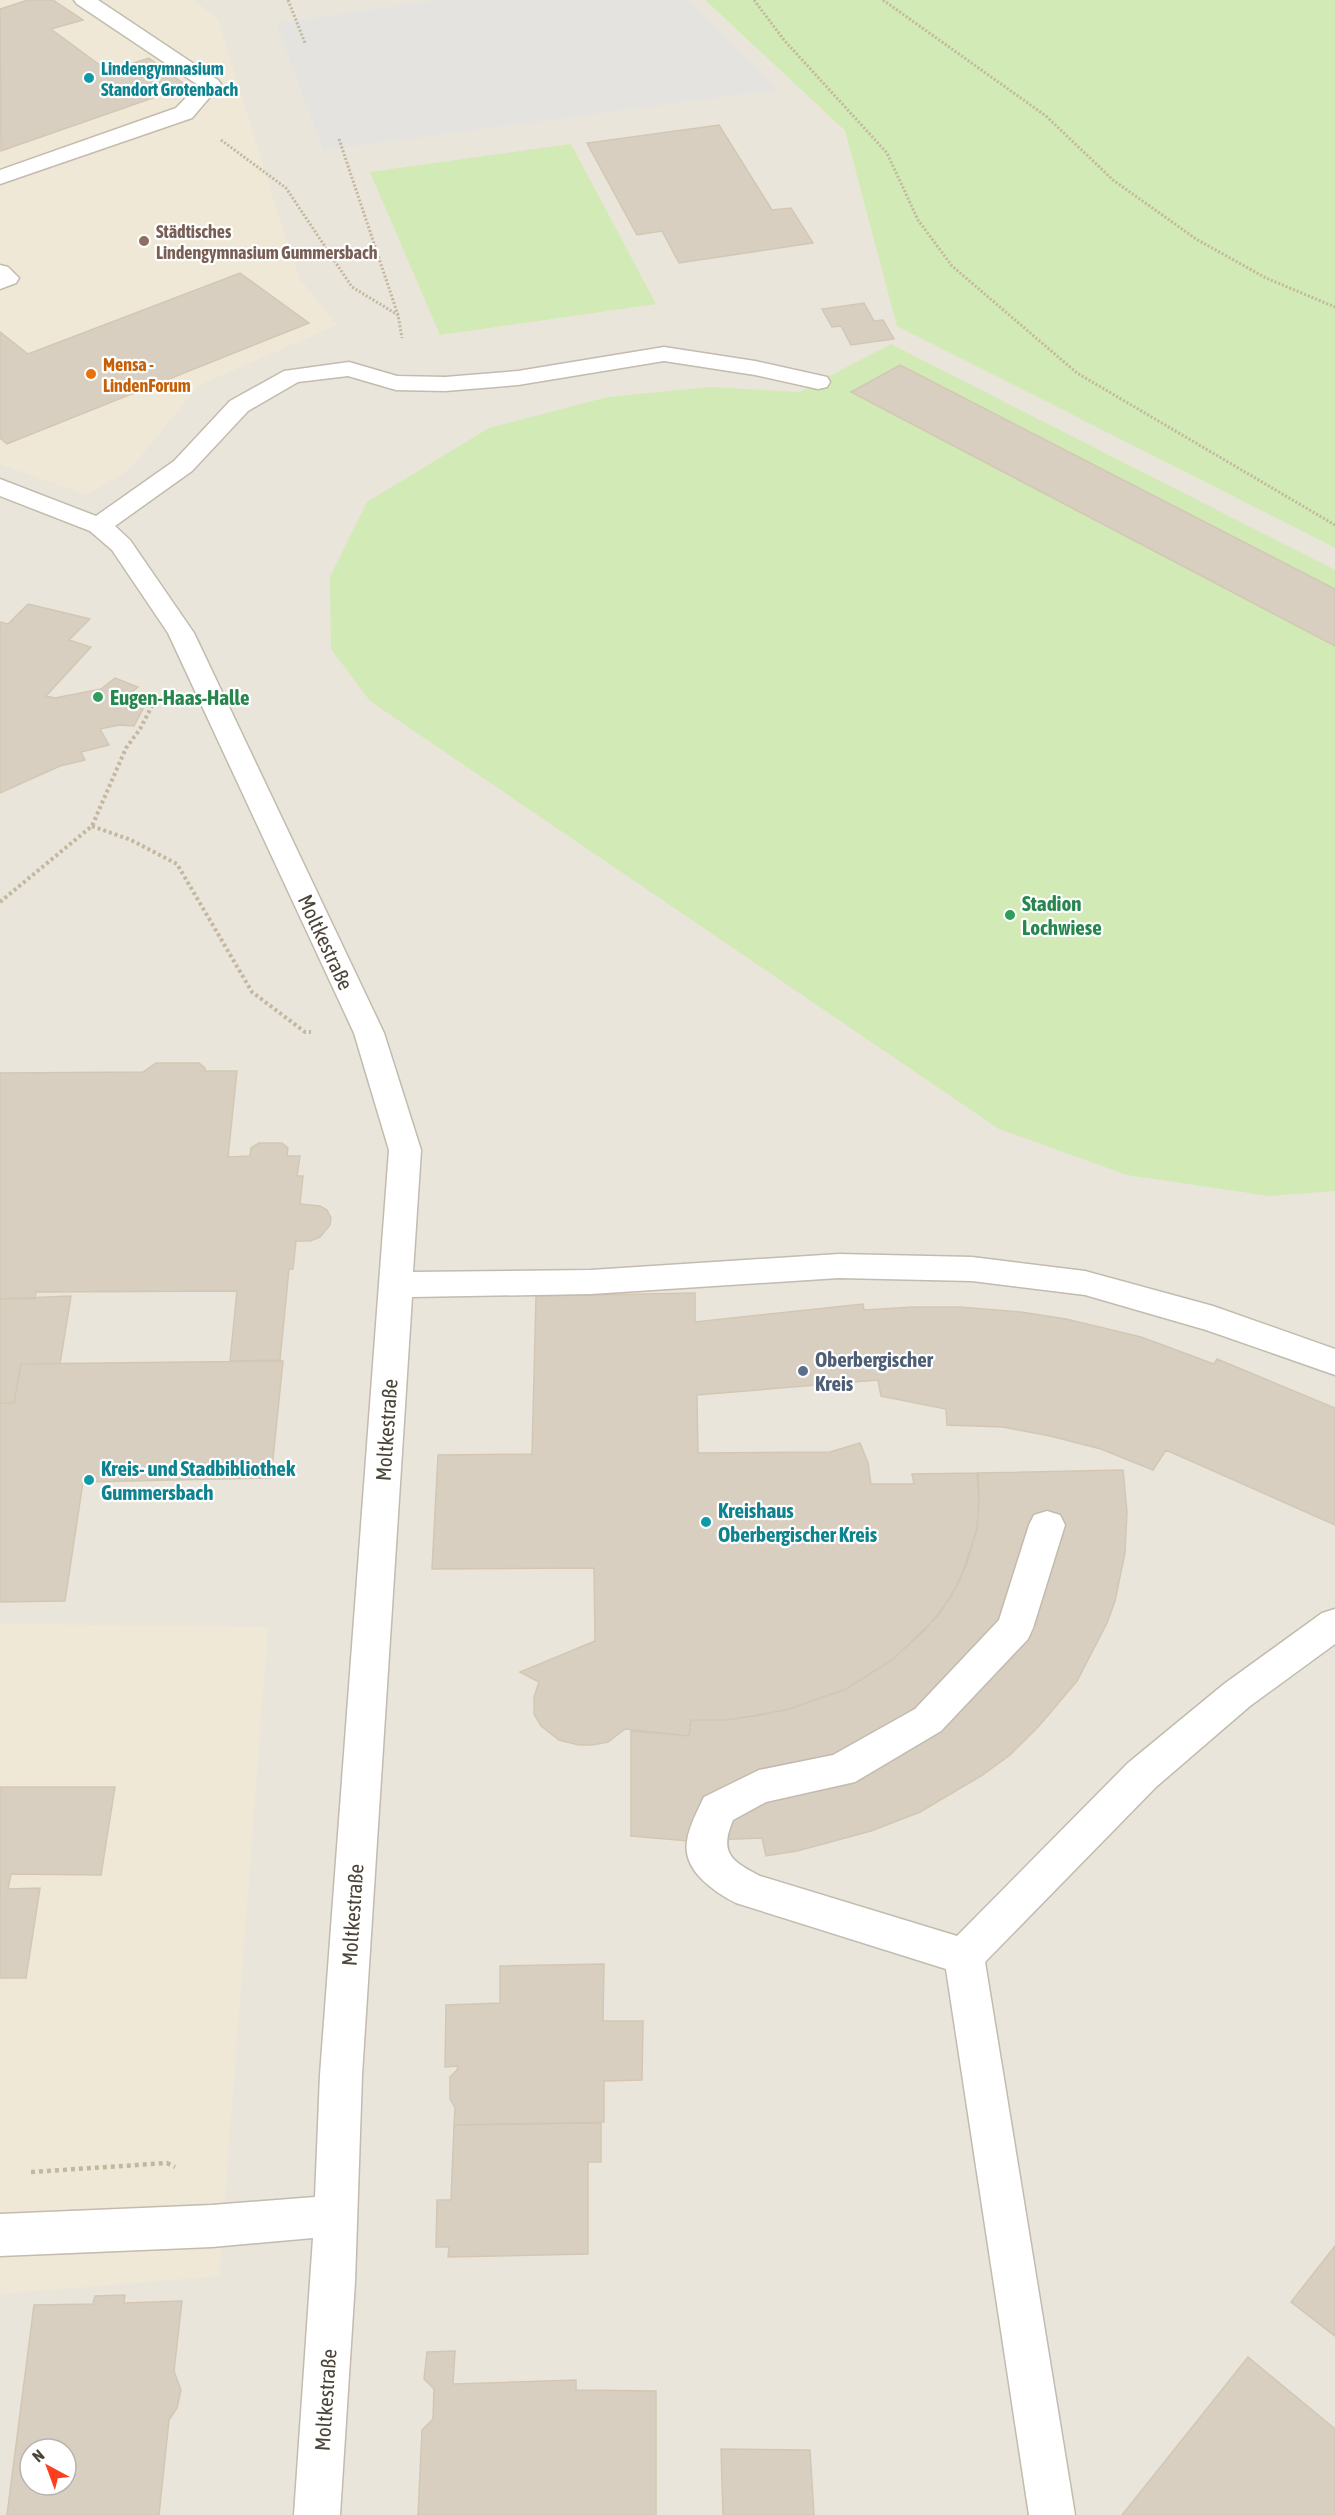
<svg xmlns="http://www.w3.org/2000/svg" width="1335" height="2515" font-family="'Asap Condensed',sans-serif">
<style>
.residential{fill:#eae5da;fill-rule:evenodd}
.education{fill:#efe8d6}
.green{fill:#d2eab5}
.parking{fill:#e5e3e0}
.building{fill:#d8cfc1;stroke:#d3c7b4;stroke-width:1.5;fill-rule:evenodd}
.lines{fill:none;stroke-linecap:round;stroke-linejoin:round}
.minor-casing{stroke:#c2bbae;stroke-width:3}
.path-far2{stroke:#c4b79f;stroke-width:3;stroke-dasharray:2 2;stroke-linecap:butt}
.path-far1{stroke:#c4b79f;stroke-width:4;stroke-dasharray:3 3;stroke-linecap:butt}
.path{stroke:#c4b79f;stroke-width:4.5;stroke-dasharray:4 4;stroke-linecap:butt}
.minor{fill:#fff;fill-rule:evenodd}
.culture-dot{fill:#0f9aa8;stroke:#fff;stroke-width:2}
.education-dot{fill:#8d6e63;stroke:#fff;stroke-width:2}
.food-dot{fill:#e8710a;stroke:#fff;stroke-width:2}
.leisure-dot{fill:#2e9e5b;stroke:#fff;stroke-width:2}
.service-dot{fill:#5c6f8a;stroke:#fff;stroke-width:2}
.labels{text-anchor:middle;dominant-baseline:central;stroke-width:4.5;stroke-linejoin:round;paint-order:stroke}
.far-culture-label{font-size:18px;font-weight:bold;fill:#0d838f;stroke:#fff;text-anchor:start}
.far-education-label{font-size:18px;font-weight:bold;fill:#785e54;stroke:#fff;text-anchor:start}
.far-food-label{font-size:18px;font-weight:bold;fill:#c56008;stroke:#fff;text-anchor:start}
.leisure-label{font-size:21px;font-weight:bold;fill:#27864d;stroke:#fff;text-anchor:start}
.street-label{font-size:21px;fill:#4b4439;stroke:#fff}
.service-label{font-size:21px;font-weight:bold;fill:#4e5e75;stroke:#fff;text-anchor:start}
.culture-label{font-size:21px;font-weight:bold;fill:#0d838f;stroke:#fff;text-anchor:start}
</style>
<rect width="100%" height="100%" fill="#f6f3ec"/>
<path class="residential" d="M0,0H705L845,131L898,326L1335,548V2515H0ZM30,2449H66V2485H30Z"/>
<path class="education" d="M0,0H194L218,20L275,204L300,279L337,325L199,385L130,469L87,495L0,464Z
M0,1624L268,1627L219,2276L0,2294Z"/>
<path class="green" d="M705,0H1335V548L897,326L845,131Z
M571,144L656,304L440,335L370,172Z
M891,344L1335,570V1191L1269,1196L1127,1175L999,1129L370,701L331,649L330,577L367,502L489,428L608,397L710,387L799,392Z"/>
<path class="parking" d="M441,0H689L776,90L323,150L276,23Z"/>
<path class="building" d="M28,0H53L83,20L51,29L108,71L149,58L187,86L1,151L0,9Z
M719,125L772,210L791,208L813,243L679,263L662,231L637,235L587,143Z
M240,273L309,323L7,444L0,438V332L28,354Z
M864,303L874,321L883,320L894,339L851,345L841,326L832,327L822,309Z
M900,365L1335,589V646L851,392Z
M28,604L90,619L69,640L91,647L46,696L55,698L101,689L115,678L138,687L132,692L140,709H143L134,726L119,725L100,729L109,745L81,752L85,760L60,766L0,793V622L8,624Z
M156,1063H199L205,1068V1071H237L228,1157L250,1156L251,1148L259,1143H282L288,1148L287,1156H300L297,1176H303L300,1204L320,1206L327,1210L331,1218L330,1225L320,1237L310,1241H296L293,1269H289L280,1360L230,1361L237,1291L36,1292L35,1299H0V1073L143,1072Z
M695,1293V1322L863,1304L864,1310L914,1307H959L1021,1312L1066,1319L1141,1337L1214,1364L1217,1359L1335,1408V1525L1166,1450L1153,1470L1101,1449L1050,1436L1003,1427L947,1425L946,1409L881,1396L878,1380L697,1395L698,1453L830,1452L860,1443L868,1463L871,1484H914L912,1474L978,1473L979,1499L977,1529L967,1563L951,1597L925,1630L892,1660L846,1689L789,1709L761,1715L727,1720H691L689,1736L625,1729L608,1742L593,1745H579L559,1740L541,1726L534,1714V1697L539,1682L520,1672L595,1641L594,1568L432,1569L438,1455L532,1454L536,1296Z
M71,1296L60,1364H21L14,1403H0V1299Z
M283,1361L271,1478L83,1482L65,1601L0,1602V1403H14L21,1364Z
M1123,1470L1127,1512L1125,1553L1115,1601L1107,1623L1077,1681L1039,1726L1010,1755L981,1776L920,1812L871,1831L797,1851L766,1856L762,1838L689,1841L631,1836V1731L689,1736L691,1720H727L786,1710L846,1689L892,1660L939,1615L960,1580L977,1529L979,1499L977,1473Z
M0,1787H115L101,1875L11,1874L8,1889L40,1888L26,1978H0Z
M604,1964L603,2021H643L642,2080L604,2081V2122L454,2125L455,2108L450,2099V2077L457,2070L458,2066L445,2067L446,2005L500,2003V1966Z
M601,2123V2162H588V2254L448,2257L449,2247H436L437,2200H451L454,2125Z
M1335,2246V2336L1291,2302Z
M125,2295L124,2303L182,2301L174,2371L181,2390L177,2408L169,2420L159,2515H7L34,2305L93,2304L95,2296ZM30,2449H66V2485H30Z
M455,2351L453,2384L576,2380V2390L656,2391V2515H418L422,2430L433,2419L434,2389L424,2379L427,2352Z
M1248,2357L1335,2429V2515H1122Z
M721,2449L810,2450L814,2515H723Z"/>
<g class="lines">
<defs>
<path id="minor" d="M74,0H98L218,80L221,84L192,118L0,184V170L176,108L198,85L77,4Z
M0,265L8,267L19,278L16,283L0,289Z
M664,347L755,361L827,377L830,382L827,387L818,389L755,375L664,361L518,385L445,391L396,390L348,376L298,382L248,411L192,471L115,526L130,540L194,633L384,1033L421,1150L413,1272L591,1270L839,1254L972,1257L1085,1271L1213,1306L1335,1349V1375L1206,1330L1085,1295L972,1281L839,1278L591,1294L412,1297L362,2075L355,2282L340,2515H294L313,2238L212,2247L0,2256V2214L212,2205L315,2197L320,2075L389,1150L354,1033L168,633L112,550L90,531L0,496V479L96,516L174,461L230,401L284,371L349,362L397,376L445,377L518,371Z
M1047,1511L1060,1515L1065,1525L1033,1628L1028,1639L941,1731L855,1782L766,1802L733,1820C719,1853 731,1861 760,1876L957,1936L1128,1763L1224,1684L1322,1613L1335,1609V1644L1250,1706L1156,1787L985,1962L1075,2515H1029L946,1969L736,1903C714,1892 682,1870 687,1841C689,1826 698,1810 704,1797L759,1770L833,1755L915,1709L999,1620L1029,1525L1034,1515Z"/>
</defs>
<use href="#minor" class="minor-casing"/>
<path class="path-far2" d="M288,0L305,43
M754,0L784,40L887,153L918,220L952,266L1077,373L1335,525
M883,0L1046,116L1113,180L1196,239L1266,278L1335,307
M339,139L398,315L402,338
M221,140L286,188L352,287L398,315"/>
<path class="path-far1" d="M92,826L131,840L177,864L252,992L305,1032H311
M0,902L92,826L126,748L140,729L156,698"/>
<path class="path" d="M31,2172L167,2163L175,2167"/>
<use href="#minor" class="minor"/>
</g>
<g class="culture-dot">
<circle cx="89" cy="78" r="6"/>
<circle cx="89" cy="1480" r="6"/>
<circle cx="706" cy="1522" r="6"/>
</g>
<circle class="education-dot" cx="144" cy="241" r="6"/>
<circle class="food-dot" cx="91" cy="374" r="6"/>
<g class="leisure-dot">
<circle cx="98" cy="697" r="6"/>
<circle cx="1010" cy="915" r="6"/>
</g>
<circle class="service-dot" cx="803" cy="1371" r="6"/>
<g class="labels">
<g class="far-culture-label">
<text x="101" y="68">Lindengymnasium<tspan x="101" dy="21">Standort Grotenbach</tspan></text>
</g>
<g class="far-education-label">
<text x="156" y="231">Städtisches<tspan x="156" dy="21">Lindengymnasium Gummersbach</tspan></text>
</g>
<g class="far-food-label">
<text x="103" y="364">Mensa -<tspan x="103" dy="21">LindenForum</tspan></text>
</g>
<g class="leisure-label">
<text x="110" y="697">Eugen-Haas-Halle</text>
<text x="1022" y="903">Stadion<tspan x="1022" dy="24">Lochwiese</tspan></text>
</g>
<g class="street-label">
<text transform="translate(326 942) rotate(65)">Moltkestraße</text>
<text transform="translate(386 1430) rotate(-86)">Moltkestraße</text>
<text transform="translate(352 1915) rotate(-86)">Moltkestraße</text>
<text transform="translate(325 2400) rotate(-86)">Moltkestraße</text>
</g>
<g class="service-label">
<text x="815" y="1359">Oberbergischer<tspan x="815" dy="24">Kreis</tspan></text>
</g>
<g class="culture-label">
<text x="101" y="1468">Kreis- und Stadbibliothek<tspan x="101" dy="24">Gummersbach</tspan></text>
<text x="718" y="1510">Kreishaus<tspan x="718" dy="24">Oberbergischer Kreis</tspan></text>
</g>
</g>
<g transform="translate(48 2467) rotate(319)"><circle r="28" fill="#ffffff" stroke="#b7b4b0" stroke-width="1.5"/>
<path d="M0-4.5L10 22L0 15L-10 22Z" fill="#fc3f1d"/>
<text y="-9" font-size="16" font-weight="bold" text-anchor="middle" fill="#4b4439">N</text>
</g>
</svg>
